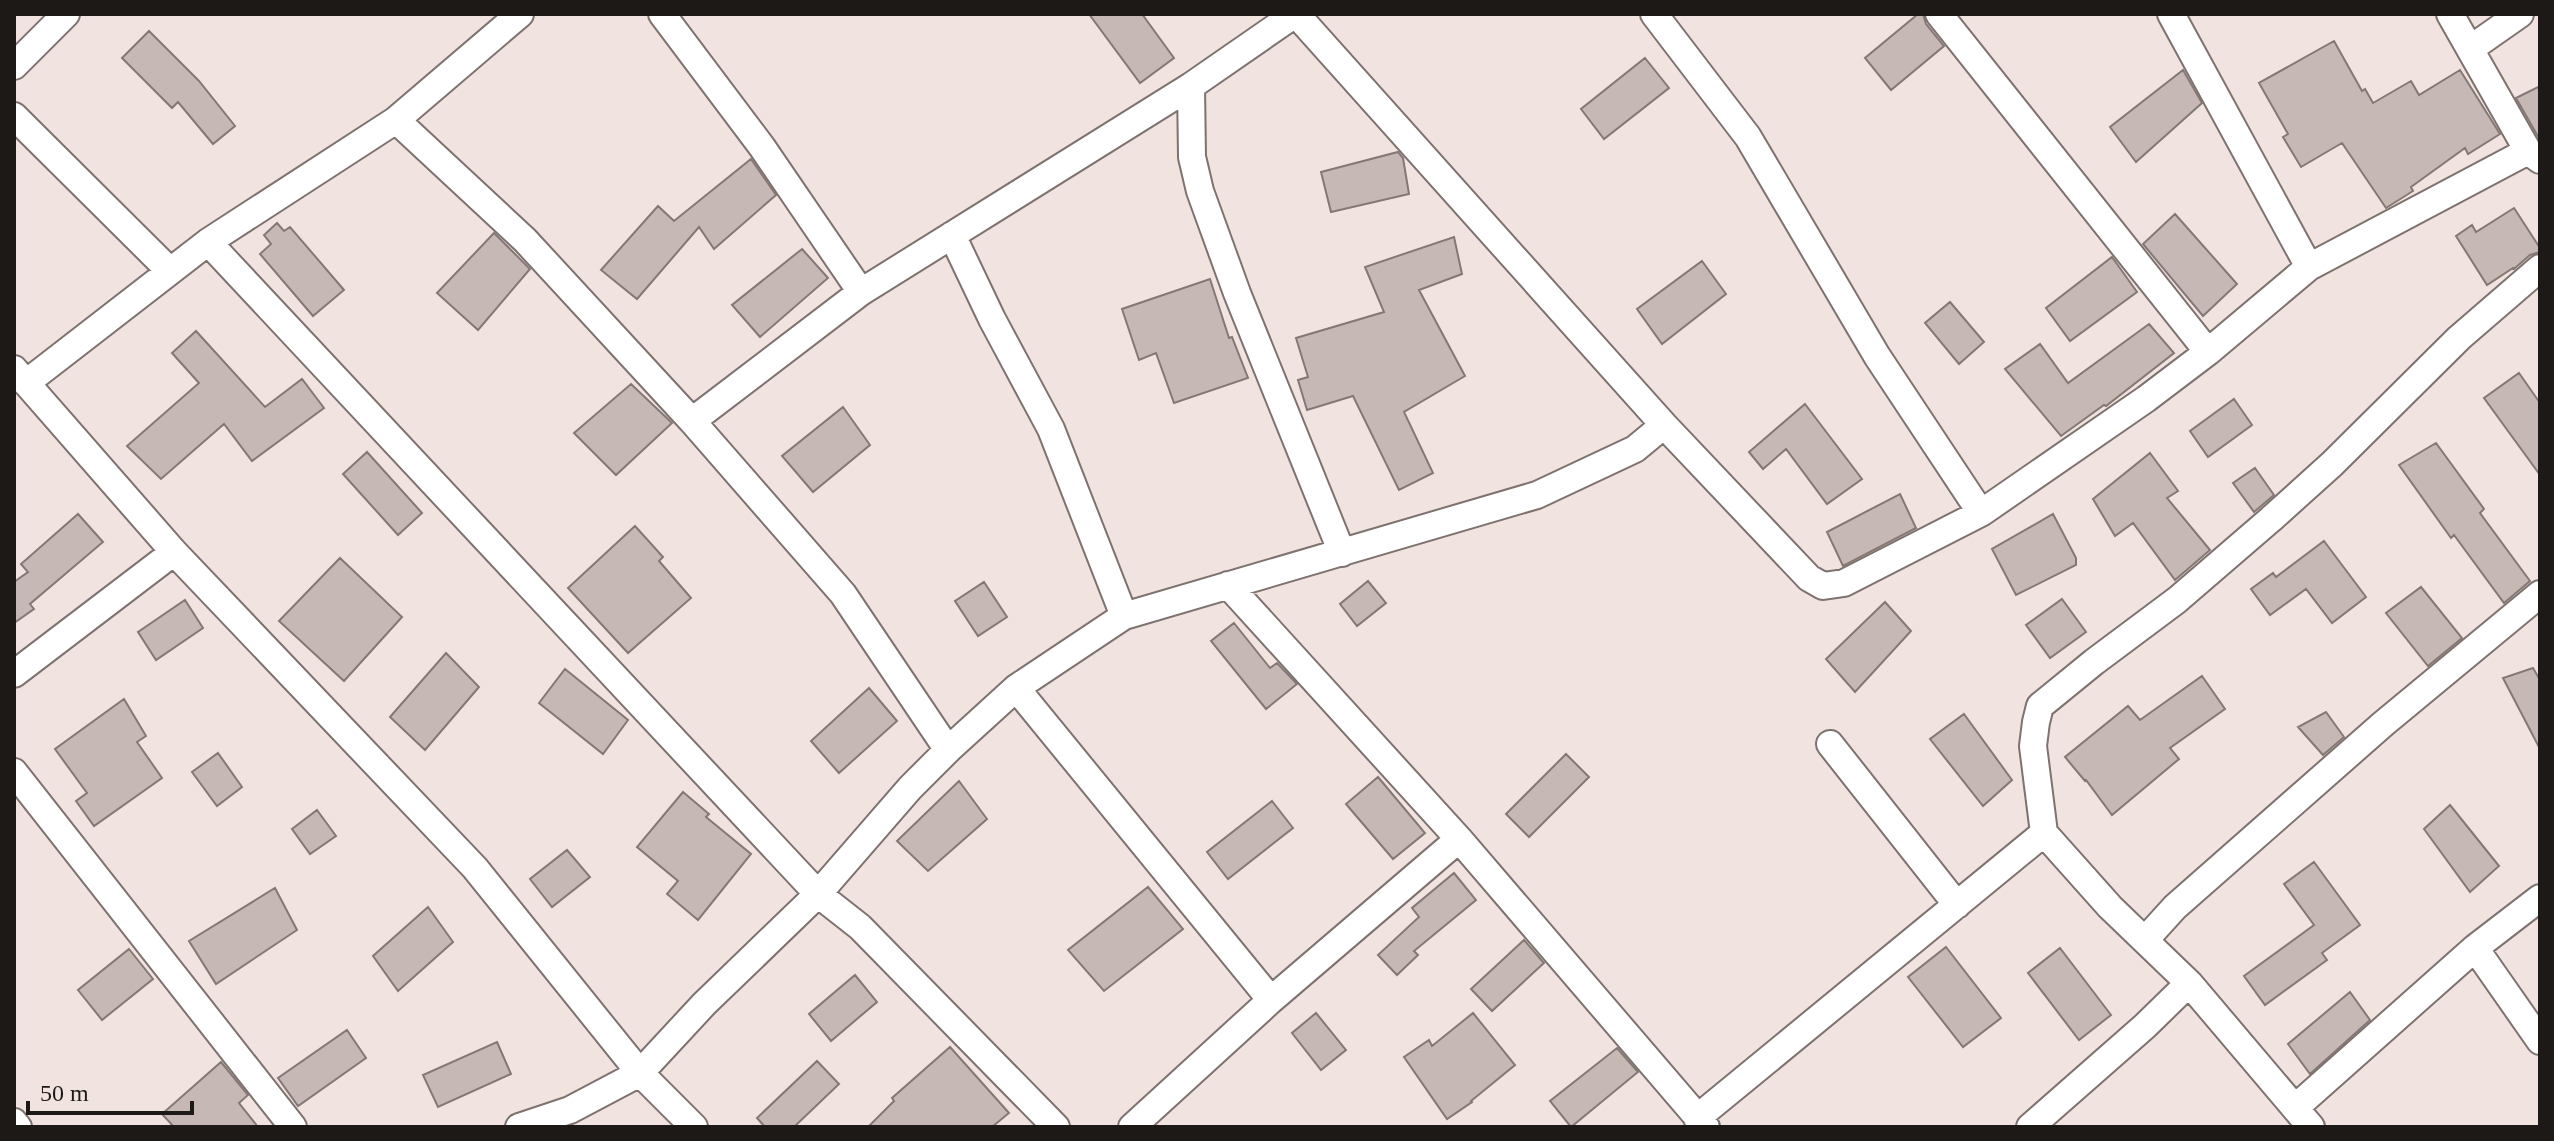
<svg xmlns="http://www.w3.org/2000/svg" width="2554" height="1141" font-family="Georgia,serif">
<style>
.building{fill:#c6b9b5;stroke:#847875;stroke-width:2}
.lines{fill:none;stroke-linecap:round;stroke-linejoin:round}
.minor-casing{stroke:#7e726f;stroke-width:30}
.minor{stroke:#fff;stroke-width:26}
</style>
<rect width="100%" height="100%" fill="#f1e4e0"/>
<path class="building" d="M1089,14H1142L1174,58L1140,83Z
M1918,14H1923L1926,24L1944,46L1891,90L1865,58Z
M149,31L199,81L235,126L213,144L178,102L172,108L122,58Z
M2334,41L2362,91L2365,89L2373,103L2411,81L2419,95L2460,70L2500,134L2468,154L2465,148L2411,187L2413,191L2386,208L2342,143L2301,167L2283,137L2288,134L2259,83Z
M1645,58L1669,88L1604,139L1581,109Z
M2183,70L2202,103L2136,162L2110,127Z
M2540,86V140L2516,98Z
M1398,152L1403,158L1409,194L1331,212L1321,172Z
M751,159L776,195L714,249L699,227L637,299L601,270L658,206L674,221Z
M2514,208L2540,248V252L2530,255L2514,269L2513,268L2487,285L2456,236L2472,225L2476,232Z
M2175,214L2237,284L2203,316L2143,244Z
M277,223L284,231L290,227L344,290L313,316L260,254L271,244L264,235Z
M494,233L530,269L478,330L437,293Z
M1454,237L1462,274L1419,290L1465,376L1404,412L1433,473L1399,490L1353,396L1307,410L1298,380L1308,377L1296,338L1384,312L1365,267Z
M802,249L828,278L760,337L732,305Z
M2112,257L2137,292L2070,341L2046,308Z
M1702,261L1726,294L1662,344L1637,309Z
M1210,279L1229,338L1232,337L1248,378L1174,403L1156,353L1139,360L1122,309Z
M1950,302L1984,342L1959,364L1925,323Z
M2149,324L2174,353L2106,406L2104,405L2061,436L2005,369L2040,344L2068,383Z
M196,331L265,407L302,379L324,408L252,461L224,424L161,479L127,446L199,383L172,353Z
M2519,373L2540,403V475L2484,398Z
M631,384L672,423L616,475L574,433Z
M2234,399L2252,425L2208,457L2190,431Z
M1805,404L1862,479L1827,504L1786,449L1763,469L1749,452Z
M843,407L870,445L813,492L782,456Z
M2436,443L2484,509L2480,513L2530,581L2504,603L2454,535L2451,538L2399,465Z
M367,452L422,513L398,535L343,474Z
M2150,453L2178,491L2167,498L2210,550L2175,580L2133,523L2115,536L2093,499Z
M2255,468L2274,495L2254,512L2233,483Z
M1900,494L1916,528L1843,566L1827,532Z
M78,514L103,542L30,604L34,609L14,623V582L28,572L21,564Z
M2053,514L2076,558V565L2016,595L1992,549Z
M635,526L663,557L659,561L691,598L628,653L568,588Z
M2324,541L2366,597L2332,623L2306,589L2270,615L2251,589L2273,573L2276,577Z
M340,558L402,617L344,681L279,621Z
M1368,581L1386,603L1357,626L1340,604Z
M984,582L1007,617L978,636L955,601Z
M2421,587L2462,638L2428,666L2386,613Z
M2062,599L2086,632L2050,658L2026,625Z
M185,600L203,628L156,660L138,632Z
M1885,602L1911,631L1855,692L1826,659Z
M1234,623L1270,668L1277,663L1297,684L1266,709L1211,641Z
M446,653L479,687L425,750L390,717Z
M2533,668L2540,680V749L2503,678Z
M565,669L628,720L603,754L539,703Z
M2202,676L2225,709L2170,748L2179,759L2112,815L2086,780L2085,781L2065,757L2128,706L2140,720Z
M869,688L897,721L839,773L811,741Z
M124,699L146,736L137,742L162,778L94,826L76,801L87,793L55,749Z
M2326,712L2344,737L2323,755L2298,727Z
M1964,714L2012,780L1983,806L1930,739Z
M218,753L242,787L217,806L192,772Z
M1566,754L1589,777L1529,837L1506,814Z
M1378,777L1425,833L1393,859L1346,804Z
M959,781L987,819L928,871L897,841Z
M683,792L709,814L706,817L751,854L698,920L667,894L678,881L637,847Z
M1272,801L1293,828L1228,879L1207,852Z
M2450,805L2499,866L2470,892L2424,829Z
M317,810L336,836L310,854L292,829Z
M567,850L590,877L552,907L530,879Z
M2314,862L2360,925L2322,953L2327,960L2265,1005L2244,976L2314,925L2284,884Z
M1454,873L1476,900L1414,951L1418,955L1397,975L1378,955L1419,917L1412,908Z
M1148,887L1183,929L1104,991L1068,950Z
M275,888L297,930L216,984L189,941Z
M428,907L453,942L398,991L373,956Z
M1524,940L1544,963L1492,1011L1471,989Z
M1946,947L2001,1018L1963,1047L1908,977Z
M2060,948L2111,1015L2079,1040L2028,973Z
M129,949L153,979L102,1020L78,990Z
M855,975L877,1002L831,1041L809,1014Z
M2350,992L2370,1020L2310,1074L2288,1044Z
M1316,1013L1346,1050L1321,1070L1292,1033Z
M1473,1013L1515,1065L1471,1101L1472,1102L1447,1119L1404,1057L1429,1040L1432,1046Z
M347,1030L366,1058L298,1106L278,1078Z
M497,1042L511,1074L438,1107L423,1075Z
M950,1047L1009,1113L992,1127H868L894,1101L892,1098Z
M1617,1048L1638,1072L1571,1127L1550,1101Z
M817,1061L839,1084L794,1127H765L757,1118Z
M221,1062L248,1095L239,1103L258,1127H174L162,1114Z"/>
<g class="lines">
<defs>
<path id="minor" d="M662,14L762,147L861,292
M1296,14L1664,425L1809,578L1823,586L1844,583L1981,513L2146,399L2208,352L2309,267L2528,151
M1654,14L1748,137L1877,356L1981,513
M1939,14L2208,352
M2171,14L2309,267
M2450,14L2528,151L2540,160
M2470,49L2520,14
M14,66L66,14
M1191,86L1192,157L1200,191L1237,293L1342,553
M14,116L170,271
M396,120L525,240L692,421L843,594L948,750
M952,235L992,319L1051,429L1124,616
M208,242L818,894L860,927L1056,1127
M14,369L174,552L475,868L640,1073L694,1127
M26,383L208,242L396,120L520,14
M692,421L861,292L1191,86L1295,14
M1228,585L1459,839L1706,1127
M14,674L174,552
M1016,688L1271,1000
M1830,744L1957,905
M14,772L293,1127
M2145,940L2175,907L2383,724L2540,594
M2475,948L2540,1041
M2296,1107L2475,948L2540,898
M1697,1118L2044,833
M14,1122L18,1127
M519,1127L570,1110L640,1073L704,1004L818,894L910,788L948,750L1016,688L1124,616L1537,495L1635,449L1664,425
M1132,1127L1271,1000L1459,839
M2030,1127L2145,1026L2189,983
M2311,1127L2189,983L2110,907L2044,833L2033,746L2036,722L2040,706L2094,662L2177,600L2271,519L2332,464L2459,338L2540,268"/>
</defs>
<use href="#minor" class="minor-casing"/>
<use href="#minor" class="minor"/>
</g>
<rect width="2554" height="1141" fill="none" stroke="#1d1917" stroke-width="32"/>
<path d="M28 1101v12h164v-12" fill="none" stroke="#1d1917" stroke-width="4"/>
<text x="40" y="1101" font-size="24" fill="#1d1917" stroke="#f1e4e0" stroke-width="6" paint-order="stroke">50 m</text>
</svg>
